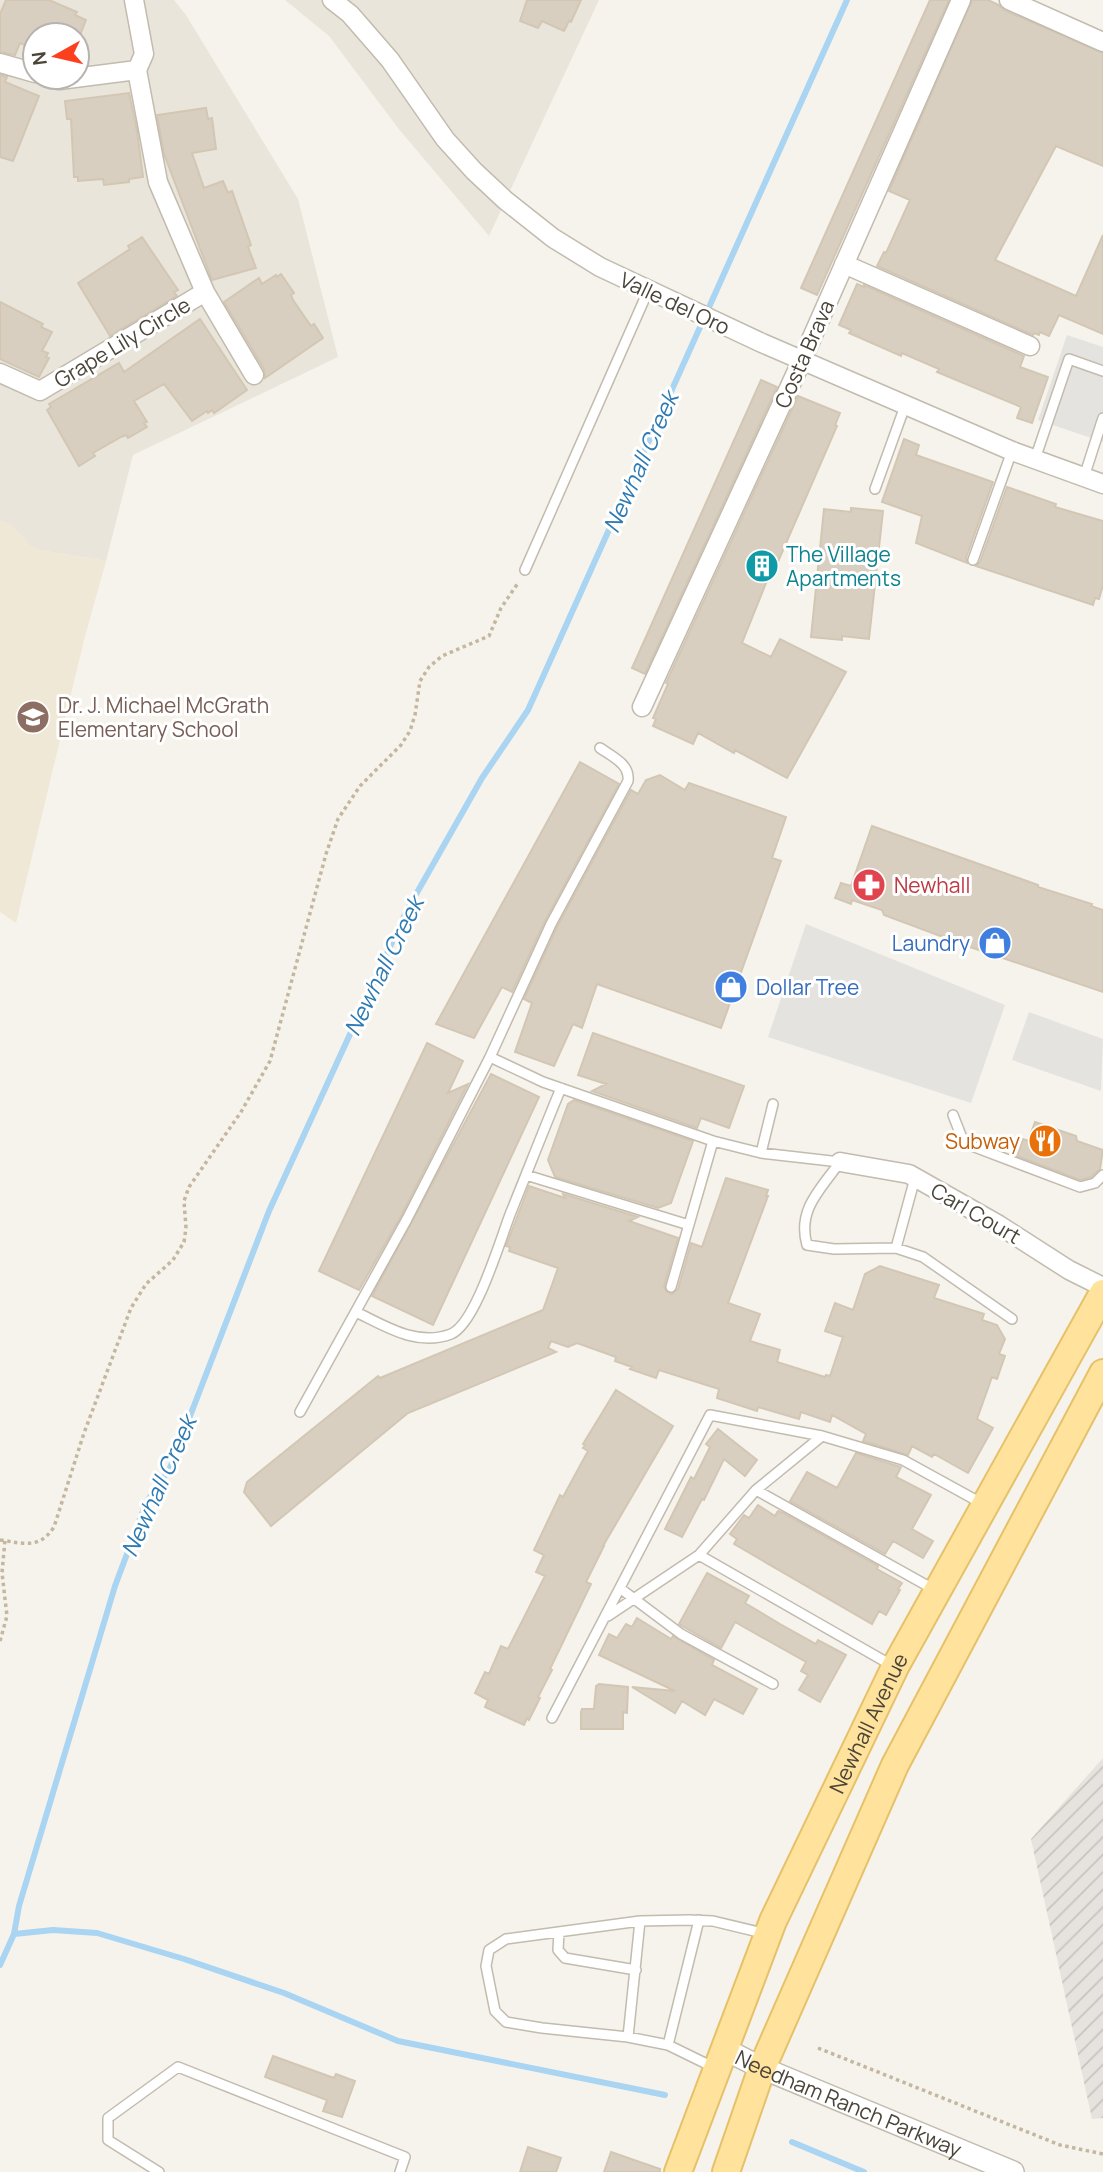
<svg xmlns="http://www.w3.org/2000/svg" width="1103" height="2172" font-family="Manrope,sans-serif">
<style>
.residential{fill:#eae5da;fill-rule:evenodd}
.industrial{fill:url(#industrial-furrows)}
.education{fill:#efe8d6}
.parking{fill:#e5e3e0}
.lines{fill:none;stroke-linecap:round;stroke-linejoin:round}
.stream{stroke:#a9d4f2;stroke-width:6}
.building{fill:#d8cfc1;stroke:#d3c7b4;stroke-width:2}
.service-casing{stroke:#c2bbae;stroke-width:12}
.minor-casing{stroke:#c2bbae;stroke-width:21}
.tertiary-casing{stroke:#c2bbae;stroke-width:24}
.primary-casing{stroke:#e6c16a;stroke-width:30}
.path{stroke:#c4b79f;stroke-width:3.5;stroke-dasharray:3.5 3.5;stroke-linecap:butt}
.service{stroke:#fff;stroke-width:9}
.minor{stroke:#fff;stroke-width:18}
.tertiary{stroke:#fff;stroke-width:21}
.primary{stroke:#ffe39c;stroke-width:26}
.labels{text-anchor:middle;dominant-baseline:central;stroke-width:6;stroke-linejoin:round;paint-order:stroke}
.street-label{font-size:21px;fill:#4b4439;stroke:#fff}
.culture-label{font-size:21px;fill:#0d838f;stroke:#fff;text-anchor:start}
.education-label{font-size:21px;fill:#785e54;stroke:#fff;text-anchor:start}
.health-label{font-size:21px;fill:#be3a42;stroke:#fff;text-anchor:start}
.shop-label{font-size:21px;fill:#366cbe;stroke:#fff;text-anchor:end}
.food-label{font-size:21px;fill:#c56008;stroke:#fff;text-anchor:end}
.water-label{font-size:23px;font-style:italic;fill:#2e7ab2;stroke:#fff}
</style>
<defs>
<pattern id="industrial-furrows" width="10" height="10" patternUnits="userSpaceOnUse" patternTransform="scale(1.75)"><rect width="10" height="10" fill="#e6e2dd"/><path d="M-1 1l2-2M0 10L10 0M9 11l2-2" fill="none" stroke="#c7c3be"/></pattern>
</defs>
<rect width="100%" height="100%" fill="#f6f3ec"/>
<path class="residential" d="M0,0H174L186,15L298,199L338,357L133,455L106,561L39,550L30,546L11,525L0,521ZM35,35H77V77H35Z
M285,0H599L489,236L398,128L329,36Z"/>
<path class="industrial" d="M1103,1758V2118L1092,2119L1031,1839Z"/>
<path class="education" d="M0,521L11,525L30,546L39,550L106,561L84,640L16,923L0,912Z"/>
<path class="parking" d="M1067,335L1103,347V442L1038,420Z
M806,924L1005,1005L971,1103L768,1037Z
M1029,1012L1103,1039L1101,1091L1012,1060Z"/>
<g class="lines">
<path class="stream" d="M14,1934L53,1930L97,1933L184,1959L284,1993L398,2041L665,2095
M0,1965L14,1934L19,1906L115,1586L146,1503L170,1468L269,1211L406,912L482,778L528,710L847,0
M792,2142L864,2172"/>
</g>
<path class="building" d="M6,0H49L77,12L75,15L86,20L80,35H35V49L20,43L15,55L0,52V14Z
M527,0H581L571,22L569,21L564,31L542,21L538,28L520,21Z
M930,0H949L817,295L801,288Z
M972,0H988L999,5L1004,10L1103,53V166L1056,146L995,260L1076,296L1103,235V334L1059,315L1049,336L1040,332L1039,335L1034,333L1033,335L877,266L884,252L886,253L910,200L889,191Z
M0,75L7,77L5,82L39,96L13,161L0,157Z
M129,93L137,131L143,177L129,179V182L104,185L103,179L78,181V177H74L71,119H67L65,101Z
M206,108L208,119L212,118L216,149L192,153L204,188L223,181L228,193L232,191L251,245L248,247L256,268L212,280L164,154L157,115Z
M142,237L178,290L174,292L177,296L110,336L78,283L130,249L128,246Z
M281,274L294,293L291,295L293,300L311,326L314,324L323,338L265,378L264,369L224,302L259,278L262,284L276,275L277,277Z
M857,284L864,287V285L1024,356L1020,367L1048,377L1032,423L1017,418L1021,407L937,372L939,369L902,353L901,356L849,333L851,330L839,325Z
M0,302L43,324L41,327L52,332L42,351L48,353L46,357L49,358L39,377L0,359Z
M200,319L247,390L214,413L212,410L208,413L207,411L192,421L164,384L134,401L147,422L144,423L147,427L128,438L126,435L121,437L93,453L95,456L79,466L47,410L51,407L49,404L119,363L124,372Z
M761,380L777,387L645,674L632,668Z
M798,396L840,413L835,425L837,426L777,564L774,563L742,643L771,657L780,639L846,672L787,778L735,750L734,753L698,733L693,744L653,726L656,719L653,718L668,684L666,683Z
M904,439L919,445L916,455L993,482L966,558L967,563L916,543L922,516L882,502Z
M1007,487L1056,504L1055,507L1103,521V585L1099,599L1095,598L1093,605L976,566L980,562Z
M851,508L883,511L869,639L842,636V640L811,637L824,509L851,512Z
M580,762L619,784L545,921L512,992L502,987L474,1038L436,1024Z
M660,775L685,790L689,783L786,817L772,858L781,861L721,1028L597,984L582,1028L573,1024L554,1066L515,1052L532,1003L524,999L557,927L631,790L638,794L646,780Z
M872,826L1038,885V887L1092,904L1091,906L1103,910V992L970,947L884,915L882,910L852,900L851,904L835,898L841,883L851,886Z
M593,1033L744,1086L729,1128L701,1118L697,1128L592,1091L606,1084L578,1075Z
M427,1043L463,1061L448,1093L468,1084L401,1216L359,1290L319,1271Z
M491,1074L539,1097L433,1325L372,1296Z
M574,1100L693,1141L671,1203L658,1208L555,1177L548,1160L568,1104Z
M1035,1122L1076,1136L1077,1141L1103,1150L1100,1169L1091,1177L1080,1180L1017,1156L1023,1139L1028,1141Z
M726,1178L768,1190L766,1196H768L728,1303L760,1314L750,1341L780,1350L777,1362L825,1377L826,1375L830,1376L843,1337L825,1331L835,1303L853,1310L865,1274L880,1266L939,1285L934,1298L984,1314L982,1320L997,1325L1005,1339L999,1354L1005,1356L997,1379L992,1377L977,1419L993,1428L968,1473L934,1454L932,1457L912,1446L908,1455L863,1441L866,1434L832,1415L830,1422L801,1412L799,1419L758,1407L757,1411L717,1398L719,1389L659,1370L656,1378L630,1369L632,1367L615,1361L616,1357L577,1343L568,1347L551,1341L548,1348L556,1352L408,1413L271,1526L244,1492L247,1482L378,1376L380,1378L543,1310L558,1268L509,1251L510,1247L506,1246L529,1186L565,1198L563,1194L638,1217L629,1221L678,1238L664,1286L666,1291L672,1294L678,1289L691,1243L702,1247Z
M616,1390L673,1426L603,1546H604L586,1582L591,1584L550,1669L552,1670L538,1697L540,1698L529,1720L527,1718L524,1725L485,1707L488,1700L475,1693L485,1672L489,1674L501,1646L508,1649L545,1576L536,1572L544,1555L534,1550L560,1495L563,1497L588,1451L583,1448L585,1445L583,1444Z
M718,1429L757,1460L745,1476L724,1459L704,1500L702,1499L682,1537L665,1529L691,1477L694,1479L710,1447L706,1444Z
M856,1453L901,1467L896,1477L931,1495L912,1529L933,1541L923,1558L893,1541L885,1554L790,1501L807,1472L837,1488Z
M758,1505L775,1516L778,1511L783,1513L878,1566L877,1569L902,1583L898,1589L900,1590L886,1615L879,1611L872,1624L734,1544L737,1539L730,1534L744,1515L749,1518Z
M707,1573L749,1596L745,1603L780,1624L816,1644L818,1640L846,1655L820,1702L799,1690L808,1675L801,1671L806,1662L735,1622L721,1648L679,1624Z
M637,1618L671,1639L673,1636L714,1660L712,1665L757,1689L743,1714L714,1699L705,1715L682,1701L675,1713L632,1687L675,1691L599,1655L609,1634L617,1638L626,1624L632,1627Z
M599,1684L628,1687L627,1713L623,1712V1729H581V1712L582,1709H594L596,1686Z
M273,2056L334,2078L336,2074L355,2081L342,2117L323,2111L327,2100L265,2077Z
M528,2147L561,2158L556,2172H520Z
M611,2152L660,2169V2172H604Z"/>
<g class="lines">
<defs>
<path id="service" d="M1035,459L1069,359L1103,371
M1084,477L1103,418
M875,489L905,406
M973,560L1012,451
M525,570L648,291
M600,748C613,757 630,764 628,781L551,924L490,1057L543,1082L713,1141L671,1287
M953,1115L964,1143L1080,1187L1095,1183L1103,1175
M713,1141L761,1153L840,1162C820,1190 797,1210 807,1245L834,1249L896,1248L923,1257L1012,1319
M761,1153L773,1104
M526,1175L689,1225
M896,1248L915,1178
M356,1312C385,1326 417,1347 451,1334C476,1324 501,1237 511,1212C528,1170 544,1129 561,1088
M300,1412L407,1219L490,1057
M756,1490L935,1590
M699,1555L893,1666
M621,1589L681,1634L773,1684
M608,1616L699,1555L756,1490L822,1436
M552,1718L710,1415L822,1436L903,1460L983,1504
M559,1932L558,1950L565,1958L636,1970
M628,2037L640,1921
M668,2045L699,1920
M715,2068L668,2045L628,2037L542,2028L506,2022L495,2011L486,1966L489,1950L506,1939L640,1921L689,1920L713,1921L767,1934
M159,2172L108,2140V2118L178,2067L405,2157L400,2172"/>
<path id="minor" d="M134,0L144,54L137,70L158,182L205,292L254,375
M332,0L350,14L390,60L445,139L474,171L505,200L553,238L600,267L762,343L1012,451L1103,484
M1009,0L1103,42
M0,63L35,73
M48,77L59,80L137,70
M844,264L1030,346
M0,373L40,391L205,292
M642,707L802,360L961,0
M840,1162L909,1174L999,1225L1069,1270L1103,1287"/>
<g id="tertiary">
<path id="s1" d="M724,2049L762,2068L1013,2172"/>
</g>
<g id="primary">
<path id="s2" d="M678,2172L773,1921L895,1667L1103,1293"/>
<path d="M726,2172L762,2068L895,1765L1103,1373"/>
</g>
</defs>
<use href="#service" class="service-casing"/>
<use href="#minor" class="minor-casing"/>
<use href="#tertiary" class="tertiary-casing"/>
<use href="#primary" class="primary-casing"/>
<path class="path" d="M0,1540C23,1543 39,1550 54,1527L84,1433L131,1308L146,1284L173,1260L184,1242L186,1228L184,1201L189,1187L241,1112L270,1061L326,854L338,819L360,786L401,745L410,731L415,715L420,681L429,667L442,656L489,636L501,608L518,583
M0,1641L7,1616L2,1573L5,1540
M818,2048L1060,2145L1103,2154"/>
<use href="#service" class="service"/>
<use href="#minor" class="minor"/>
<use href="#tertiary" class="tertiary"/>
<use href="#primary" class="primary"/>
</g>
<defs>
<symbol id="building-disc" viewBox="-11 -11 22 22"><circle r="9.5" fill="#0f9aa8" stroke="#fff"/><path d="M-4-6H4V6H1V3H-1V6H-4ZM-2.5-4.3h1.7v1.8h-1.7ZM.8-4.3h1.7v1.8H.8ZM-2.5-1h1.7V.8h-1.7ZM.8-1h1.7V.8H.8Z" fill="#fff"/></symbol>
<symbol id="school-disc" viewBox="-11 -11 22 22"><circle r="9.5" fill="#8d6e63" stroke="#fff"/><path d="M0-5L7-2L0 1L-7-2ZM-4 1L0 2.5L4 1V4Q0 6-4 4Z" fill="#fff"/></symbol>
<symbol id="pharmacy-disc" viewBox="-11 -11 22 22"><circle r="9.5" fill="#e0444e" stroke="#fff"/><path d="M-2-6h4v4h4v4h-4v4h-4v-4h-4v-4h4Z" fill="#fff"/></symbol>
<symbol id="shop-disc" viewBox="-11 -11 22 22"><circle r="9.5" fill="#3f7fe0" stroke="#fff"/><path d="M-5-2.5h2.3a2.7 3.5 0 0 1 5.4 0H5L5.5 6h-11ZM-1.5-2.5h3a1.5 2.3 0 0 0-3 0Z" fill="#fff"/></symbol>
<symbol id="restaurant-disc" viewBox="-11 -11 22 22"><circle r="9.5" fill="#e8710a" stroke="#fff"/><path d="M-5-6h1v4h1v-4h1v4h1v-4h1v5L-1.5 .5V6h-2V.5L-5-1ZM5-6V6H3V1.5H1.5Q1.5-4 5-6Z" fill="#fff"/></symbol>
</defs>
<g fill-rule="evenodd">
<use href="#building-disc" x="743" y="547" width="38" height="38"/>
<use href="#school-disc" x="14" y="698" width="38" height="38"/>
<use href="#pharmacy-disc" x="850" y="866" width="38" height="38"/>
<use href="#shop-disc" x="976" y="924" width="38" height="38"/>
<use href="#shop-disc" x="712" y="968" width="38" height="38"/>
<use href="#restaurant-disc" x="1026" y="1122" width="38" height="38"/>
</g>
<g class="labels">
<g class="street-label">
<text transform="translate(675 303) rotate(25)">Valle del Oro</text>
<text transform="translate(122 342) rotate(-31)">Grape Lily Circle</text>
<text transform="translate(804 354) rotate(-66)">Costa Brava</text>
<text transform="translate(976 1213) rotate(30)">Carl Court</text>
<text stroke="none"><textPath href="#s2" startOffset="488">Newhall Avenue</textPath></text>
<text stroke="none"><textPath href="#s1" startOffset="136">Needham Ranch Parkway</textPath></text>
</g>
<g class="culture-label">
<text x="786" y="554">The Village<tspan x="786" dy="24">Apartments</tspan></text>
</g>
<g class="education-label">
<text x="58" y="705">Dr. J. Michael McGrath<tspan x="58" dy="24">Elementary School</tspan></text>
</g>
<g class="health-label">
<text x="894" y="885">Newhall</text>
</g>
<g class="shop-label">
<text x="970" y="943">Laundry</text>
<text x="756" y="987" text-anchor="start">Dollar Tree</text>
</g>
<g class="food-label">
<text x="1020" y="1141">Subway</text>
</g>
<g class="water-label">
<text transform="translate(640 462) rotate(-66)">Newhall Creek</text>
<text transform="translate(383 966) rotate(-64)">Newhall Creek</text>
<text transform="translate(158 1486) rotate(-66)">Newhall Creek</text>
</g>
</g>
<g transform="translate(56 56) rotate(262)"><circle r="33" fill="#ffffff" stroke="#b7b4b0" stroke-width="2"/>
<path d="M0-5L12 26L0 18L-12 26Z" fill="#fc3f1d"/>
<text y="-10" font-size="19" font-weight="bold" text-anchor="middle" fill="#4b4439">N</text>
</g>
</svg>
